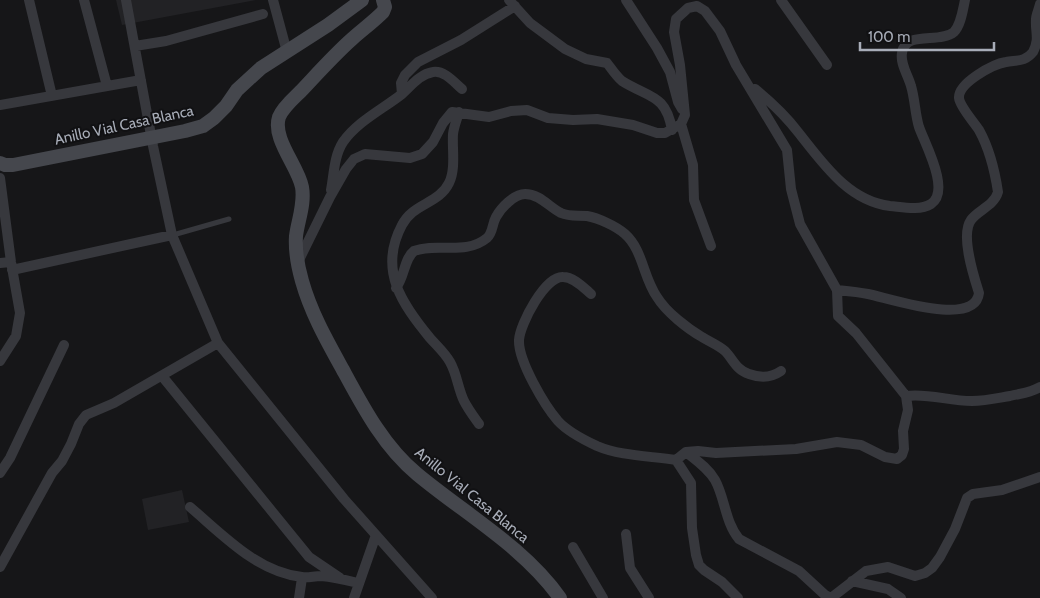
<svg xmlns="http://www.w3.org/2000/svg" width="1040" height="598" font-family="Cabin,sans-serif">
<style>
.built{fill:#222225}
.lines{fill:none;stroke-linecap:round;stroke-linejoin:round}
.lane{stroke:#37383d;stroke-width:5}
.street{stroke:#37383d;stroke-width:10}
.secondary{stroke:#45474d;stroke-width:14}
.labels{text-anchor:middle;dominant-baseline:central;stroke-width:4;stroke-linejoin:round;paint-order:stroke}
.street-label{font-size:15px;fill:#a8adb8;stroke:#111113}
</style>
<rect width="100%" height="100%" fill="#161618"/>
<path class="built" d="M116,0H256L122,25Z
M182,490L189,522L148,530L142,499Z"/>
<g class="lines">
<path class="lane" d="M173,235L229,219"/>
<path class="street" d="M29,0L52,96
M84,0L107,86
M126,0L153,146L172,235L218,343L344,499L432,598
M273,0L287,52
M509,0L530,23L565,49L586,59L607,63C611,68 616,76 622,81C649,98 666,94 672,130
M626,0L657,48L670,72L678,102L682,109
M781,0L827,65
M135,46L166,41L263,14
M755,89C771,102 785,115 798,132C822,162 848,201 890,206C902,207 920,211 931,204C951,191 925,144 919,127C915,114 915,99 911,86C908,75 900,64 902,53C905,30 940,44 954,32C961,25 963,9 965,0
M402,94L401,83L405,75L418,62L461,40L515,6
M0,105L141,80
M459,112C457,119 454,126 453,134C452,149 456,169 449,183C439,204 413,203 402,225C378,270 402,304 430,338C437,346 445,353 450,362C457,374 458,389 464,401C468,409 474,417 479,424
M681,124L693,165L694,200L711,246
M0,178L11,262L20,313L16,336L0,361
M331,190C334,174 334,156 343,142C358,121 383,109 402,94C411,86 420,74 433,72C444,70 454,82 462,89
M298,262L330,197L346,169L354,159L365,154L410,158L422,154L433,142L443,123L452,112L489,117L511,111L527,110L548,118L573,120L597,119L633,125L657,133H665L681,124L685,115L680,65L674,32L676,19L688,8L697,6L705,11L720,31L736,65L787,150L791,189L800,224L837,290L838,316L856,333L906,396L908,410L903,431L904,449L902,455L897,459L885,457L861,445L837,442L796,449L716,453L698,451L686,452L676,460C651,456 620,456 597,446C584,440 568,432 558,421C545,406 518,361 519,340C520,324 545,276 563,277C574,277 584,288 591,294
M0,263L11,262
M12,270L172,235
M396,288C405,276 404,259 414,251C437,242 465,256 487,238C493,233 492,224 496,217C501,208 514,194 525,194C540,194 549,207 561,213C570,217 578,215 587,216C598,218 616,226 625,234C643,250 643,277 657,297C666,312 688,329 702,337C710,342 718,345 725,351C733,359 736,370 749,374C760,378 771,378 781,371
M837,290C847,291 858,292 868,294C889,298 975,328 979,293C974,277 960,235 971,220C978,210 994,206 998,192C995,172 989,148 979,130C974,122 960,107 959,98C958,83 993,64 1006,62C1017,60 1025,62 1033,52C1040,38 1035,33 1036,19C1036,15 1039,9 1040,4
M162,376L309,557L340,578
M906,396C928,393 949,401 972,401C985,401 998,398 1010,396C1022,393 1030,393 1040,387
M686,452C696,460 708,468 715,480C725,498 725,522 739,539L799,571L825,595L831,598L866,571L888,567L915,576L925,573L932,568L940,557L955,529L967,498L973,494L1002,490L1040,477
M676,460L691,483L692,528L696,555L699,565L704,570L722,582L738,598
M0,473L10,458L64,345
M190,507C223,535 257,572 302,577C308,578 314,576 321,576C334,577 346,580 358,583
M626,534L630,568L649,598
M573,547L603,598
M0,567L52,473L62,461L71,444L79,424L86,415L114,403L218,343
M852,581L888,589L901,598
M299,598L302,578
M354,598L376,535"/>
<path class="secondary" d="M383,0L385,7L383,12C373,22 362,30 352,39C334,55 318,73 301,91C294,98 283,107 279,117C272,139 298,166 302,187C305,204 298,220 296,236C295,251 298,267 302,281C311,313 327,341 343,370C363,407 384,447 417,474C465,514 524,547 560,598
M0,163L5,165H13L185,131L203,126L214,118L226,106L237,90L261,68L328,25L362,0"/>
</g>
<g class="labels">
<g class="street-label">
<text transform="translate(124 125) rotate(-12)">Anillo Vial Casa Blanca</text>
<text transform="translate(472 495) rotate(39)">Anillo Vial Casa Blanca</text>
</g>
</g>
<path d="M860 42v8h134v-8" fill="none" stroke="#a8adb8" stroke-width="2.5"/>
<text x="868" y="42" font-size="15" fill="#a8adb8" stroke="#111113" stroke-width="4" paint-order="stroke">100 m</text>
</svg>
